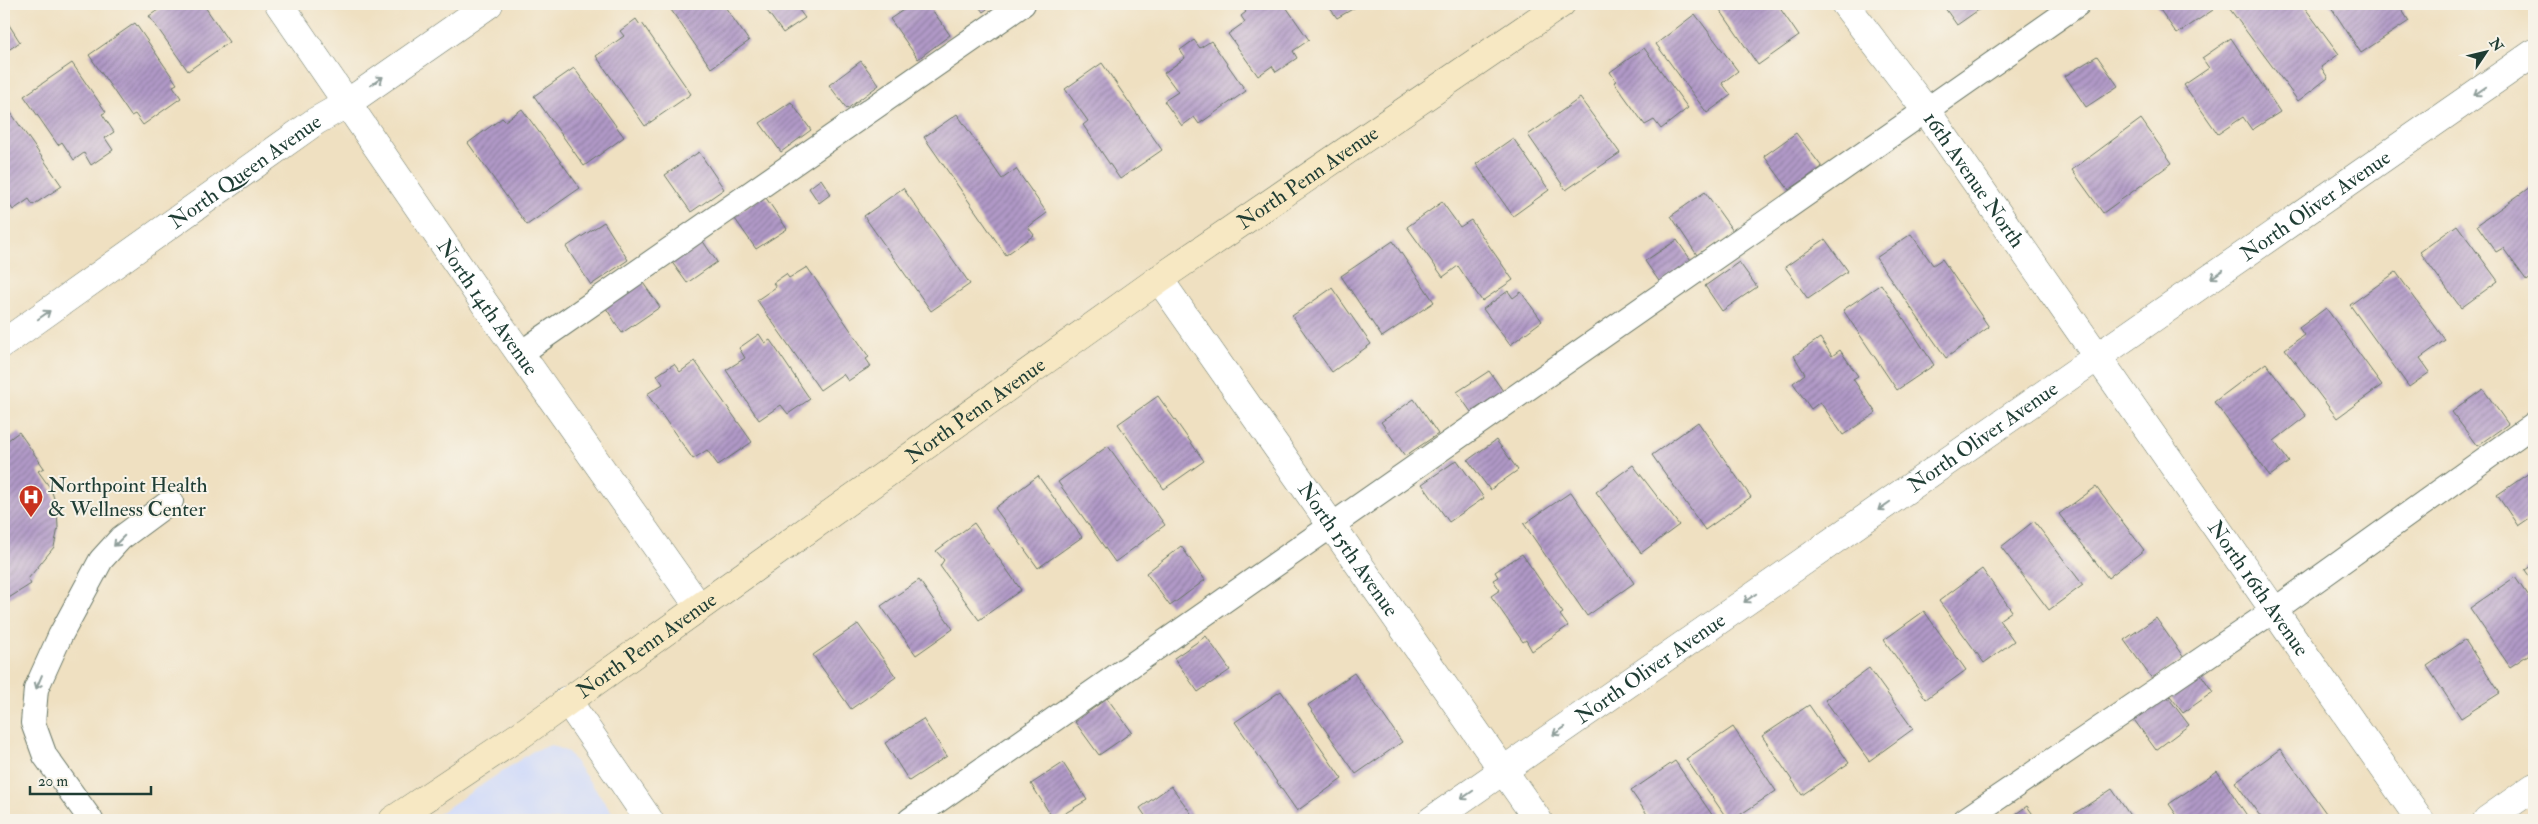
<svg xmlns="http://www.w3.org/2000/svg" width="2538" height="824" font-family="'IM FELL Double Pica',serif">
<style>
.built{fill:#d0daf9}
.building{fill:url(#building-hatch)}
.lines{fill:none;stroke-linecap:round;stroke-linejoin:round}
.service-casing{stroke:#687665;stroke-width:26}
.minor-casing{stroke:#687665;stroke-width:29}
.secondary-casing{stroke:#687665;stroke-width:29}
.service{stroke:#fff;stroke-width:24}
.minor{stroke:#fff;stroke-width:28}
.secondary{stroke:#f7e8c3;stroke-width:28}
.oneway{stroke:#8f9e9a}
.labels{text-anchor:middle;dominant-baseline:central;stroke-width:4;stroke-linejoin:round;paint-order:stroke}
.street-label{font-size:21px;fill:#1f3d34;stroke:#f7f3e8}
.poi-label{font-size:21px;fill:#1f3d34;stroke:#f7f3e8;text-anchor:start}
</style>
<defs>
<pattern id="building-hatch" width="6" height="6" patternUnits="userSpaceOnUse" patternTransform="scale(1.25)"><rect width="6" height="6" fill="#b199c7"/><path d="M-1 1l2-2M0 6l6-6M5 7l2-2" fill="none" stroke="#8f7ea2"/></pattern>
</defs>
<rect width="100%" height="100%" fill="#f7f3e8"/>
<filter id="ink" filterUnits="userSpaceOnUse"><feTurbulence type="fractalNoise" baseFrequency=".02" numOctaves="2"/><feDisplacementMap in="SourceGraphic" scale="10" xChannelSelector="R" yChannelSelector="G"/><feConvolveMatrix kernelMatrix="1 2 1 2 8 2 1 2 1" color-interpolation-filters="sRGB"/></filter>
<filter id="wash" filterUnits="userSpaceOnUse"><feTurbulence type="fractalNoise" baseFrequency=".0096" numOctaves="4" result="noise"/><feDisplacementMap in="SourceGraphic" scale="20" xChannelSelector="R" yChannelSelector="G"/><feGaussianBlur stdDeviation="1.12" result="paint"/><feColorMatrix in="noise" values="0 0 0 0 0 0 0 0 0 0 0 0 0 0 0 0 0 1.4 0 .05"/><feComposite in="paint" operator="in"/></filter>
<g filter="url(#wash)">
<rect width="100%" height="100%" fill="#efe0c1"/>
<path class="built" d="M551,745L568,752L618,820H429L533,751Z"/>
<g id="blocks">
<path class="building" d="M167,4H203L229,42L188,71L149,16Z
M667,4H723L749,41L711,68Z
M762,4H809L799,10L805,18L783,33Z
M912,4H928L950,35L918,59L890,19Z
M977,4H994L983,12Z
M1240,4H1284L1309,40L1293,51L1297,58L1276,72L1272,66L1258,76L1228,34L1245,22L1241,16L1246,12Z
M1327,4H1361L1337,18Z
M1716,4H1777L1799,36L1758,65Z
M1942,4H1987L1957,25Z
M2156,4H2209L2213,10L2177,34Z
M2226,4H2302L2339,54L2321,67L2328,78L2298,101Z
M2329,4H2398L2409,21L2361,53Z
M1695,14L1738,71L1722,83L1731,95L1707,113L1656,44Z
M4,17L20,42L4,53Z
M636,19L640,25L642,23L691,94L645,126L596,56L624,36L620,31Z
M135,23L177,84L173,86L181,98L143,125L135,114L131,116L89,55Z
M2231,38L2280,112L2252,130L2243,117L2218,134L2184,85L2209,68L2202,58Z
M1194,40L1200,48L1211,41L1246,91L1199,124L1194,117L1182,126L1164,101L1178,92L1164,73L1185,58L1180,50Z
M1644,48L1688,108L1661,129L1654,120L1645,125L1614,82L1616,81L1610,72Z
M2097,56L2118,86L2086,107L2065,76Z
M861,61L879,85L847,109L829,85Z
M72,63L106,112L102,114L114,132L105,138L113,150L91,165L84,153L74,160L62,142L58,145L24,96Z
M1102,63L1162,150L1120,179L1083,125L1088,121L1065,89Z
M574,68L624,137L584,166L534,96Z
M1580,98L1620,153L1566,190L1528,135Z
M791,102L811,130L781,152L760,123Z
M522,109L580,188L527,225L468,143L502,118L505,121Z
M9,110L62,186L33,205L29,199L13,210L4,197V114Z
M957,114L1002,179L1016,169L1047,213L1028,227L1034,235L1006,255L924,137Z
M2141,119L2172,163L2103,213L2072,170Z
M1796,133L1822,167L1789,190L1764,156Z
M1513,138L1549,190L1513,216L1476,164Z
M699,152L724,189L691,212L665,175Z
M821,179L831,194L819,203L809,188Z
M2530,187L2534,193V275L2527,281L2503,248L2496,252L2477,225Z
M903,188L970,284L931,311L864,216Z
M1705,192L1733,231L1697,255L1671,216Z
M764,195L787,229L756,249L733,216Z
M1442,202L1460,227L1471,220L1513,280L1482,301L1458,266L1443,277L1407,227Z
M604,222L628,260L591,285L566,247Z
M2457,225L2498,281L2461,308L2420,252Z
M1911,234L1933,265L1942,259L1989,327L1946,358L1876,258Z
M1825,239L1848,271L1808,299L1785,267Z
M702,240L717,262L687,283L671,261Z
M1677,240L1693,263L1661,284L1645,261Z
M1393,241L1434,302L1382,337L1341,276Z
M1739,262L1757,287L1722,311L1705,286Z
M807,267L869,357L866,359L871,366L848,381L843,374L820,390L757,300L776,287L773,283L786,274L789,278Z
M2396,272L2445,340L2420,358L2430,372L2409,387L2350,305Z
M641,280L660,307L622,333L604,305Z
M1881,284L1934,365L1897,390L1843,310Z
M1332,288L1371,344L1332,372L1292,316Z
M1508,291L1513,298L1521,292L1542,321L1510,345L1483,309Z
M2326,308L2382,385L2337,418L2285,349L2304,335L2299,328Z
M759,334L765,343L770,340L810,399L788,414L781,405L759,420L726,370L745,358L739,348Z
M1820,338L1832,356L1840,350L1858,376L1853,379L1876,413L1843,435L1820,402L1811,409L1793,383L1805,374L1794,356Z
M695,361L752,442L718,465L707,450L693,459L647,394L663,384L657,375L674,364L680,372Z
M2266,363L2306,416L2274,441L2289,462L2270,476L2214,402Z
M1489,371L1503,391L1471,412L1457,392Z
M2483,389L2508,424L2477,446L2452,412Z
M1158,396L1204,461L1164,489L1118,424Z
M1414,399L1438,434L1405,456L1381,422Z
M1698,422L1751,497L1705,530L1652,455Z
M19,432L44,468L38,471L51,489L57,508L58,528L54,547L28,579L31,584L4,601V455L7,453L4,443Z
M1496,440L1518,470L1490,490L1468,460Z
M1108,446L1165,525L1115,562L1058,482Z
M1457,460L1484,498L1449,522L1422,484Z
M1633,465L1679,525L1641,553L1596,492Z
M2532,471L2534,474V515L2518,526L2497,495Z
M1038,476L1082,537L1038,568L995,508Z
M2096,487L2144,550L2108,578L2059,514Z
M1571,492L1634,583L1587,616L1524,524Z
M2034,521L2083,585L2049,610L2001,547Z
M974,523L1021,590L979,620L940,566L944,560L936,551Z
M1181,546L1205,580L1170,606L1146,573Z
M1522,554L1563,613L1560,615L1568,626L1532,651L1526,640L1523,642L1491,596L1500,590L1493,580L1498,577L1495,572Z
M2534,564V583L2525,570Z
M1982,569L2012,611L1999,620L2014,641L1984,663L1939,601Z
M2515,577L2534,605V651L2510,667L2470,608Z
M919,580L953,629L916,655L881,606Z
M1924,611L1966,670L1926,699L1884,640Z
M2156,618L2184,658L2153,680L2124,640Z
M858,624L896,677L851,709L813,655Z
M1206,636L1230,670L1198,692L1174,658Z
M2465,640L2500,693L2461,718L2427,666Z
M1869,668L1913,729L1869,761L1825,700Z
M2198,670L2213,692L2183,713L2167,692Z
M1354,673L1402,742L1356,774L1308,705Z
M1281,691L1342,779L1297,811L1235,722Z
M2164,692L2189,725L2156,750L2132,717Z
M1107,698L1132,732L1099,755L1075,722Z
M1809,705L1849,763L1802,795L1762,736Z
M923,719L947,756L909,781L885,743Z
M1733,727L1776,791L1732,820H1728L1686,759Z
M2280,749L2331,820H2263L2235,782Z
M1675,761L1715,819L1714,820H1651L1631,791Z
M1063,763L1087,800L1054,820L1031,784Z
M2217,771L2250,820H2180L2169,804Z
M1171,786L1196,820H1148L1140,808Z
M2112,789L2133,820H2078L2074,814Z
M2027,806L2037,820H2007Z"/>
</g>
</g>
<g filter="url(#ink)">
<use href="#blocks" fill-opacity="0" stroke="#687665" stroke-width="1"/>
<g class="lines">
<defs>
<path id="service" d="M521,353L1023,4
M91,820L45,756L33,723L36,689L60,636L101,560L121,538L171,501
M910,820L2078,4
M1965,820L2273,611L2534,424"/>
<g id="minor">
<path id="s1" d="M279,4L485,304L699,607"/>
<path id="s2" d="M1845,4L1925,109L2420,820"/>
<path id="s3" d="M1159,279L1538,820"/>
<path id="s4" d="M4,343L316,121L346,104L489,4"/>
<path d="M567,700L649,820"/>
<path id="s5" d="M1432,820L2534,53"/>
<path d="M2487,820L2534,787"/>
</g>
<g id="secondary">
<path id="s6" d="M393,820L522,734L1159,279L1561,4"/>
</g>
</defs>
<use href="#service" class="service-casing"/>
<use href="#minor" class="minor-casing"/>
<use href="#secondary" class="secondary-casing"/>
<use href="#service" class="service"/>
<use href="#minor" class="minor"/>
<use href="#secondary" class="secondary"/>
</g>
<defs><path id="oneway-shaft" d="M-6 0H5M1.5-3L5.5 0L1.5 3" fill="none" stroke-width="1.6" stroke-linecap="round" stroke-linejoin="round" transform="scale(1.25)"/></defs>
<g class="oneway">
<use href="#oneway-shaft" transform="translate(377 81) rotate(-35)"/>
<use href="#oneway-shaft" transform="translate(2480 91) rotate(145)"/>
<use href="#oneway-shaft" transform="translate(2217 274) rotate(145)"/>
<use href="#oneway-shaft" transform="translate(44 315) rotate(-35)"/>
<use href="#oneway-shaft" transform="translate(1884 506) rotate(145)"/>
<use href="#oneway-shaft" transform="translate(119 541) rotate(135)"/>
<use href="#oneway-shaft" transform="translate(1750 598) rotate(145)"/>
<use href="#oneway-shaft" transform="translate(39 682) rotate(113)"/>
<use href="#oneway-shaft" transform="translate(1559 731) rotate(146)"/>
<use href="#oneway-shaft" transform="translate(1467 795) rotate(145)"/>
</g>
</g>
<defs>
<symbol id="hospital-pin" viewBox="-11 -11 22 30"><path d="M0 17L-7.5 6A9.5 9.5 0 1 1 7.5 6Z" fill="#c8321e" stroke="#f7f3e8"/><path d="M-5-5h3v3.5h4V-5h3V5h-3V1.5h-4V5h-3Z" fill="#fff"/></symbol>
</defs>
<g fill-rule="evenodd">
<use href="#hospital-pin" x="17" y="483" width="28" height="38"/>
</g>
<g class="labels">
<g class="street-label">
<text stroke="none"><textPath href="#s4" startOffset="296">North Queen Avenue</textPath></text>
<text stroke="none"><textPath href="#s6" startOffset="1118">North Penn Avenue</textPath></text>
<text stroke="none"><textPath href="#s2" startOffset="218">16th Avenue North</textPath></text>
<text stroke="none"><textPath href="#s5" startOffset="1076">North Oliver Avenue</textPath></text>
<text stroke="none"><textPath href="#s1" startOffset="368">North 14th Avenue</textPath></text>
<text stroke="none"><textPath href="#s6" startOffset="712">North Penn Avenue</textPath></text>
<text stroke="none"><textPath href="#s5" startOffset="671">North Oliver Avenue</textPath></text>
<text stroke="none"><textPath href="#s3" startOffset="330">North 15th Avenue</textPath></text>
<text stroke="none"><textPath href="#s2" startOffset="716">North 16th Avenue</textPath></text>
<text stroke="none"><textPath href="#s6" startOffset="308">North Penn Avenue</textPath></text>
<text stroke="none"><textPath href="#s5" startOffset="266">North Oliver Avenue</textPath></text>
</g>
<g class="poi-label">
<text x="48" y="485">Northpoint Health<tspan x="48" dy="24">&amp; Wellness Center</tspan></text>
</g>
</g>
<rect width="2538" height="824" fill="none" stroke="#f7f3e8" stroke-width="20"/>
<g transform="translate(2486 52) rotate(55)" stroke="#f7f3e8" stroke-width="4" paint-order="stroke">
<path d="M0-4L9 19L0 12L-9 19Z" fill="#1f3d34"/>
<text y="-8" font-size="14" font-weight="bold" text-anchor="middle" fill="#1f3d34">N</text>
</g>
<path d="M30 786v8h121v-8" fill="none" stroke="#1f3d34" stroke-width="2.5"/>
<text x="38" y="786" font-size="15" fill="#1f3d34" stroke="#f7f3e8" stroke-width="4" paint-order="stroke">20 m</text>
</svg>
